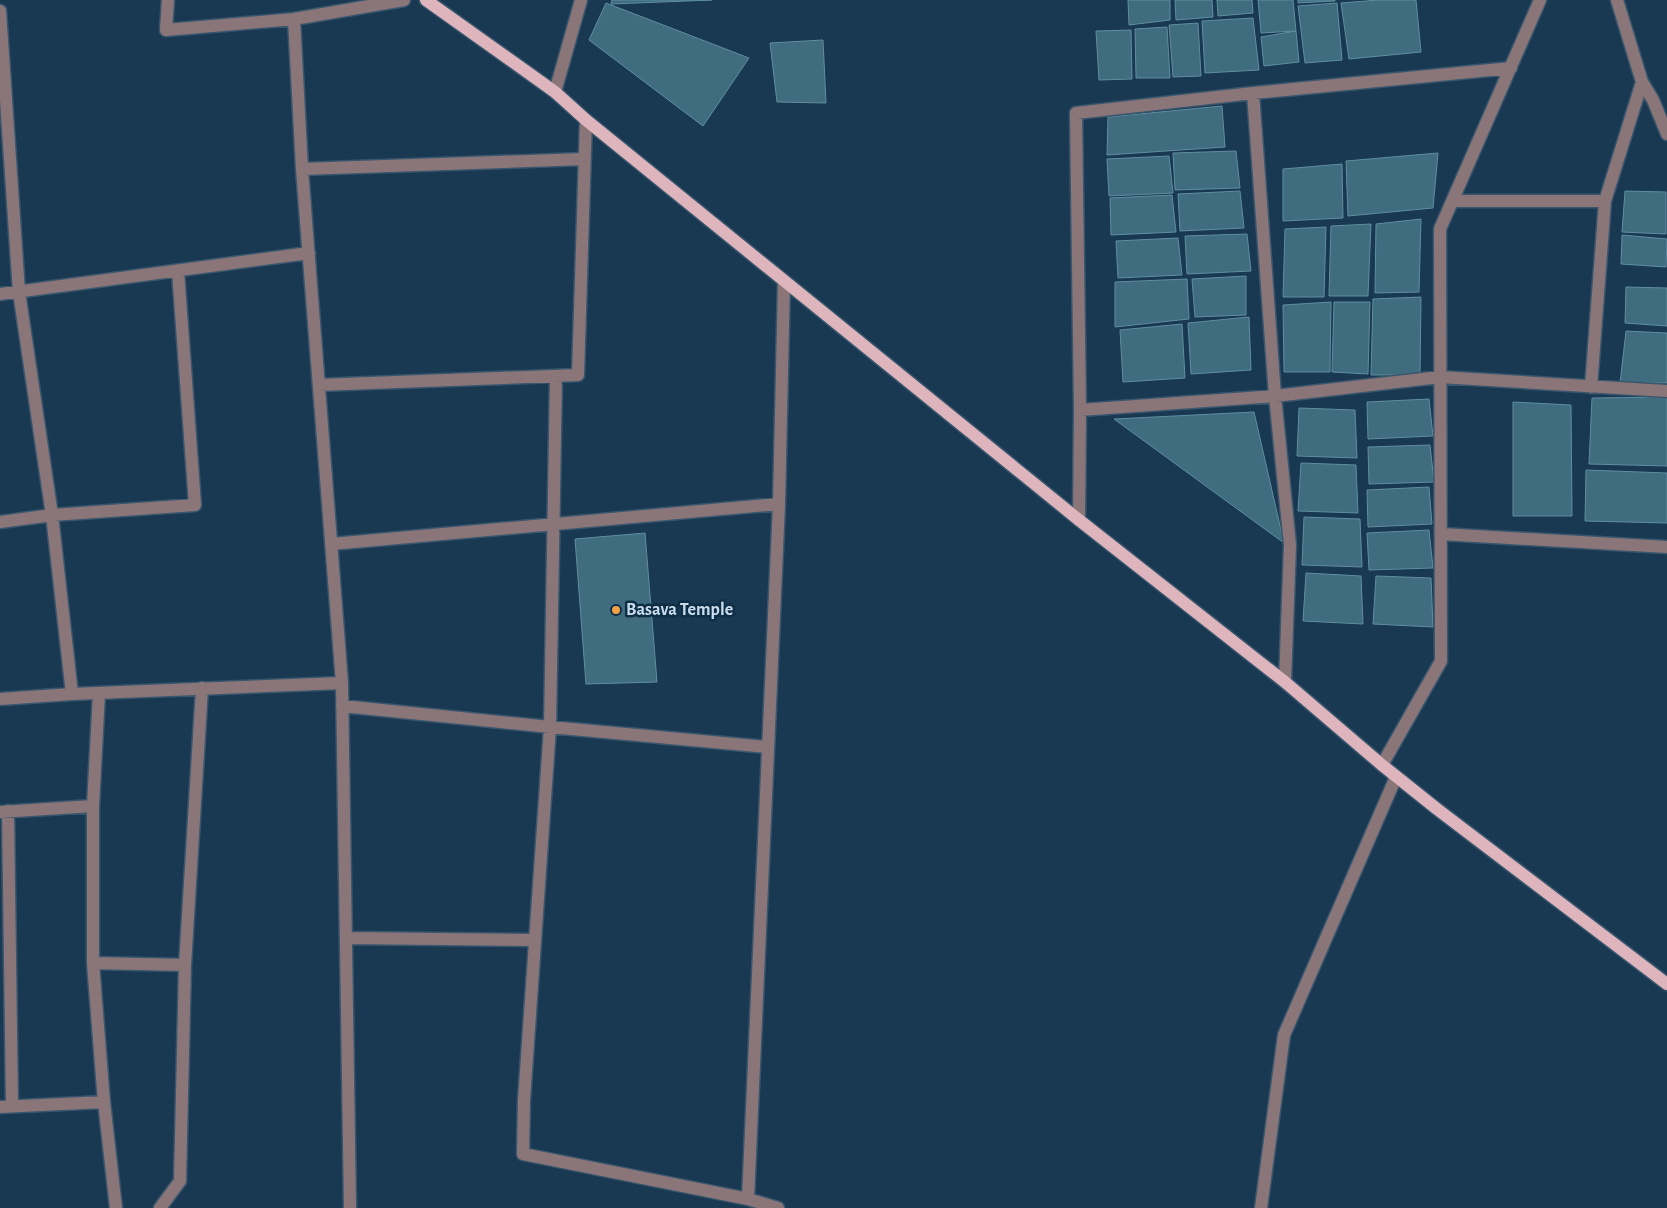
<svg xmlns="http://www.w3.org/2000/svg" width="1667" height="1208" font-family="'Alegreya Sans',sans-serif">
<style>
.building{fill:#3f6c7e;stroke:#608ea1}
.lines{fill:none;stroke-linecap:round;stroke-linejoin:round}
.minor-casing{stroke:#39566d;stroke-width:15}
.major-casing{stroke:#39566d;stroke-width:15}
.minor{stroke:#8a7679;stroke-width:12}
.major{stroke:#deb5bd;stroke-width:12}
.poi-dot{fill:#f6a247;stroke:#0e2e46;stroke-width:2}
.labels{text-anchor:middle;dominant-baseline:central;stroke-width:5;stroke-linejoin:round;paint-order:stroke}
.poi-label{font-size:18px;font-weight:bold;fill:#cadceb;stroke:#0e2e46;text-anchor:start}
</style>
<rect width="100%" height="100%" fill="#193851"/>
<path class="building" d="M612,0H712L611,4Z
M1128,0H1170V20L1129,25Z
M1175,0H1212L1213,17L1176,20Z
M1217,0H1252L1253,13L1218,16Z
M1258,0H1293L1296,31L1261,33Z
M1298,0H1335V1L1298,3Z
M1379,0H1416L1421,52L1349,59L1341,3Z
M606,3L749,58L703,126L589,40Z
M1337,3L1342,60L1305,63L1298,6Z
M1253,18L1259,70L1205,73L1202,21Z
M1198,23L1201,76L1173,77L1169,25Z
M1167,27L1170,78H1136L1135,29Z
M1131,30L1132,79L1099,80L1096,31Z
M1296,31L1299,62L1264,66L1261,37Z
M823,40L826,103L777,102L770,43Z
M1222,106L1225,147L1107,155L1108,117Z
M1236,151L1240,188L1175,190L1173,153Z
M1438,153L1433,208L1348,216L1346,161Z
M1169,156L1173,193L1109,196L1107,159Z
M1342,164L1343,218L1283,221V169Z
M1240,191L1244,228L1180,231L1178,194Z
M1625,191L1666,192V234L1622,232Z
M1172,195L1176,232L1111,235L1110,198Z
M1421,219L1419,292L1375,293L1376,224Z
M1371,224L1368,296H1329L1331,226Z
M1326,227L1324,297H1283L1285,229Z
M1247,234L1251,271L1187,274L1185,236Z
M1622,235L1667,239L1666,267L1621,264Z
M1178,238L1182,275L1118,278L1116,241Z
M1246,276V315L1195,317L1192,279Z
M1187,279L1189,319L1115,327V282Z
M1626,287L1667,288V326L1625,323Z
M1421,297L1420,375H1371L1373,299Z
M1331,302L1330,372H1284L1283,305Z
M1334,302H1370L1368,374L1332,372Z
M1249,317L1251,370L1191,374L1188,323Z
M1182,324L1185,378L1123,382L1120,330Z
M1626,331L1667,333V383H1620Z
M1667,397V466L1589,464L1592,398Z
M1429,399L1433,436L1368,439L1367,402Z
M1513,402L1571,405L1572,516H1513Z
M1299,408L1355,410L1357,458L1297,456Z
M1254,412L1284,543L1114,419Z
M1430,445L1434,482L1369,484L1368,447Z
M1301,463L1356,465L1358,513L1298,511Z
M1586,470L1667,473V523L1585,521Z
M1429,487L1432,524L1368,527L1367,490Z
M1304,517L1360,519L1362,567L1302,565Z
M1429,530L1433,568L1369,570L1367,533Z
M645,533L657,682L586,684L575,539Z
M1306,573L1361,576L1363,624L1303,621Z
M1376,576L1431,578L1433,627L1373,624Z"/>
<g class="lines">
<defs>
<path id="minor" d="M168,0L166,30L294,19
M1617,0L1642,82L1653,100L1667,134
M0,11L19,292L52,515L0,522
M555,92L581,0
M1253,93L1275,396L1290,545L1285,682
M302,169L584,159
M1453,201H1605L1642,82
M0,294L309,253
M556,376L550,727L524,1100L523,1154L748,1199L778,1208
M319,385L578,375L586,120
M1591,387L1605,201
M1080,410L1275,396L1440,377L1667,391
M1079,520L1080,410L1076,113L1253,93L1511,68
M1441,534L1667,547
M331,544L779,504
M342,683L350,1208
M72,694L52,515L195,505L178,271
M0,699L72,694L342,683L302,169L294,19L404,0
M342,706L550,727L767,747
M1382,765L1441,661L1440,229L1540,0
M8,811L12,1106
M0,812L93,806
M347,938L535,940
M93,963L185,965
M104,1102L116,1208
M0,1107L104,1102L93,963V806L99,693
M748,1199L779,504L784,281
M160,1208L180,1181L185,965L202,688
M1261,1208L1284,1035L1396,777"/>
<path id="major" d="M426,0L555,92L586,120L1079,520L1285,682L1382,765L1437,809L1667,984"/>
</defs>
<use href="#minor" class="minor-casing"/>
<use href="#major" class="major-casing"/>
<use href="#minor" class="minor"/>
<use href="#major" class="major"/>
</g>
<circle class="poi-dot" cx="616" cy="610" r="5"/>
<g class="labels">
<g class="poi-label">
<text x="626" y="610">Basava Temple</text>
</g>
</g>
</svg>
